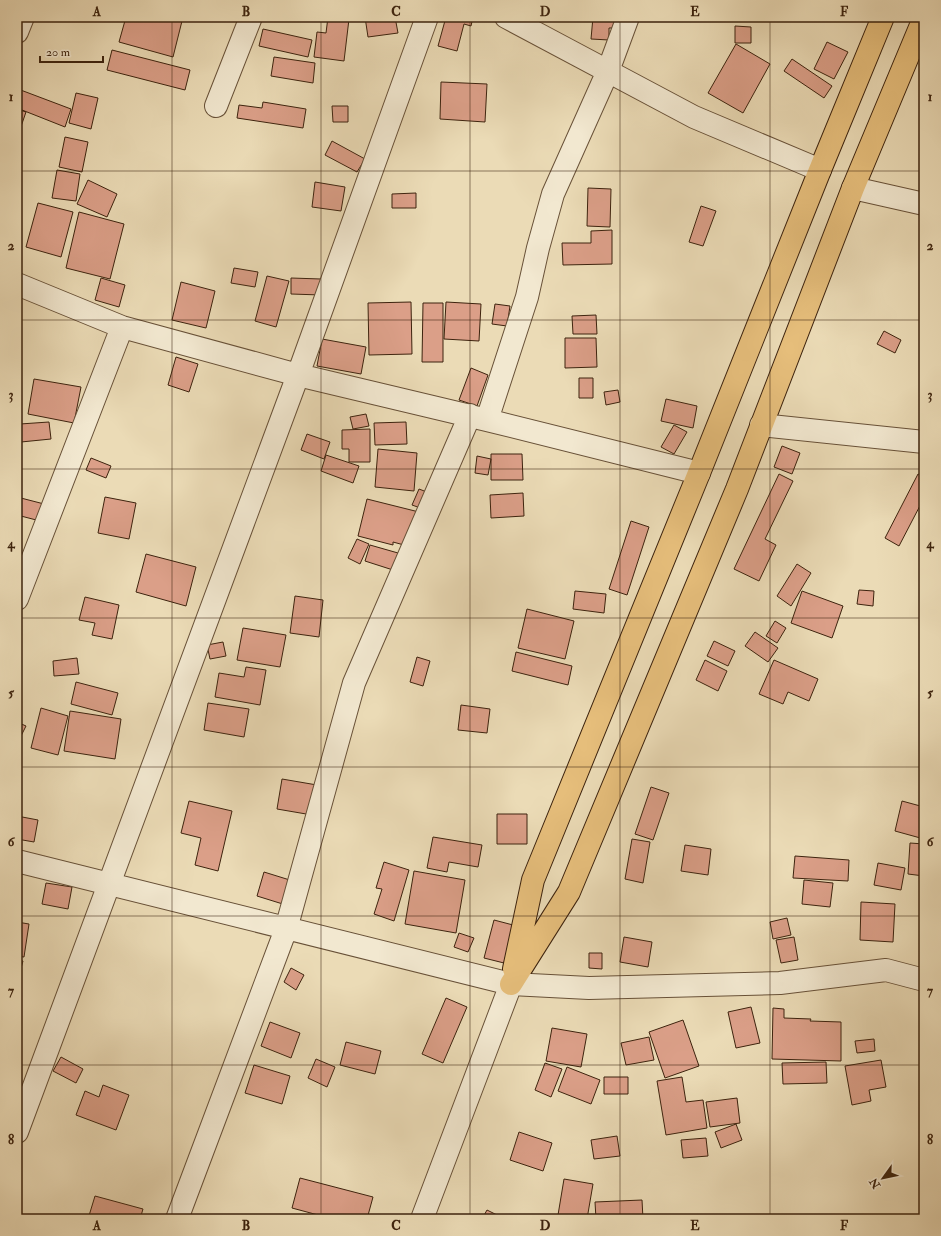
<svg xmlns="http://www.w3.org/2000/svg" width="941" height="1236" font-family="'IM FELL Double Pica',serif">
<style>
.building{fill:#db9f88;stroke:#3d230e}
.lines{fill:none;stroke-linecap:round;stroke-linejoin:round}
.minor-casing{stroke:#685138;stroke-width:24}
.major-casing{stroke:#3d230e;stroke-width:24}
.minor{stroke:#f2e8d0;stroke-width:22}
.major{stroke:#e6be7b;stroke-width:22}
.grid{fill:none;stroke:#3d230e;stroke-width:1;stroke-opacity:0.55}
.neatline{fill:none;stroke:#3d230e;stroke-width:1.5}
.grid-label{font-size:13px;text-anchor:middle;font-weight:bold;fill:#3d230e}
</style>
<rect width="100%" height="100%" fill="#ebdbb6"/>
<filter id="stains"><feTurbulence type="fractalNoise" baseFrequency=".005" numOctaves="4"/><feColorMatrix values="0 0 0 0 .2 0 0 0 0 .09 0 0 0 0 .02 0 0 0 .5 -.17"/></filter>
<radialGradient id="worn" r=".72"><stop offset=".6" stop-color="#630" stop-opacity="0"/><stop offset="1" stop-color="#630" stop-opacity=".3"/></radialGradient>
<path class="building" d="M126,17H183L173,57L119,42Z
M328,17L349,19L344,61L314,57L317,32L326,33Z
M365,17H395L398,33L368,37Z
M446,17H473L471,26L464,24L457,51L438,46Z
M593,17H624V28H609V40L591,39Z
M735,26L751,27V43H735Z
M263,29L312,40L308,57L259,46Z
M827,42L848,52L834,79L814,69Z
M736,44L770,64L743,113L708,93Z
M112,50L190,70L185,90L107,70Z
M274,57L315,63L313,83L271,76Z
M792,59L832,86L824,98L784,71Z
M441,82L487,84L485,122L440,119Z
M18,89L71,109L65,127L17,108V93Z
M76,93L98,98L91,129L69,123Z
M263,102L306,109L303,128L237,118L239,105L262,108Z
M332,106H348V122H333Z
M17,109L26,112L17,138Z
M65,137L88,142L82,172L59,167Z
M332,141L365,159L357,172L325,155Z
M57,170L80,174L76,201L52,198Z
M88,180L117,194L107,217L77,204Z
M315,182L345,187L341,211L312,207Z
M588,188L611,189L610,227L587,226Z
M416,193V208H392V194Z
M38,203L73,212L61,257L26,247Z
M701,206L716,211L703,246L689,242Z
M79,212L124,224L110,279L66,268Z
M612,230V264L563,265L562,243H591V231Z
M234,268L258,272L255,287L231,283Z
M267,276L289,281L276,327L255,321Z
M101,278L125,285L119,307L95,300Z
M291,278L321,279V295L291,294Z
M181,282L215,291L206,328L172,320Z
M411,302L412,354L369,355L368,303Z
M446,302L481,304L479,341L444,339Z
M423,303H443V362H422Z
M495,304L510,306L507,326L492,324Z
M596,315L597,334H573L572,316Z
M884,331L901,340L895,353L877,344Z
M565,338H596L597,367L565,368Z
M322,339L366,347L361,374L317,366Z
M176,357L198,364L189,392L168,385Z
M471,368L488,375L477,406L459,400Z
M579,378H593V398H579Z
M34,379L81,387L74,423L28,414Z
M618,390L620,402L606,405L604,392Z
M666,399L697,406L693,428L661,421Z
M366,414L369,426L353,429L350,417Z
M49,422L51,439L21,442L20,424Z
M406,422L407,444L375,445L374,423Z
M674,425L687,432L674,454L661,447Z
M370,429V462H349V449H342V430Z
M307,434L330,442L324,459L301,450Z
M782,446L800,453L792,474L774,467Z
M378,449L417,453L414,491L375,487Z
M491,454H522L523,480H491Z
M326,455L359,466L353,483L321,471Z
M477,456L491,459L488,475L475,473Z
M91,458L111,466L106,478L86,470Z
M779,474L793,481L765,539L776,545L759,581L734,569Z
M918,474L924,477V498L899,546L885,538Z
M419,489L432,494L426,510L412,505Z
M523,493L524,516L491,518L490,495Z
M17,497L48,505L44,522L17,515Z
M105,497L136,503L129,539L98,533Z
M367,499L423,513L415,548L393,542V545L358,536Z
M631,521L649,527L627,595L609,589Z
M357,539L369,544L360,564L348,558Z
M370,545L398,553L393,570L365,561Z
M146,554L196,567L186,606L136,592Z
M924,562V583H920Z
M797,564L811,573L791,606L777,596Z
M859,590L874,591L873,606L857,604Z
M575,591L606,594L604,613L573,609Z
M802,591L843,606L832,638L791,623Z
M295,596L323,600L319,637L290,633Z
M85,597L119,605L112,639L92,635L95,623L79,620Z
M527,609L574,621L565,659L518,648Z
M775,621L786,628L777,643L766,636Z
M243,628L286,635L280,667L237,660Z
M755,632L778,648L768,662L745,646Z
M714,641L735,651L728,666L707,656Z
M223,642L226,656L210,659L207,645Z
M516,652L572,666L568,685L512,671Z
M417,657L430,661L423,686L410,682Z
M77,658L79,674L54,676L53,661Z
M705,660L727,671L718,691L696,680Z
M774,660L818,679L809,701L788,692L783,704L759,694Z
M246,667L266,670L260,705L215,697L219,673L244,677Z
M76,682L118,693L112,715L71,704Z
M208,703L249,709L244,737L204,730Z
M461,705L490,709L487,733L458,730Z
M41,708L68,716L58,755L31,748Z
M70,711L121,719L115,759L64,751Z
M17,722L26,726L20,738L17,737Z
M282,779L317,785L312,815L277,809Z
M651,787L669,793L653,840L635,834Z
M189,801L232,811L218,871L195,865L201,838L181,833Z
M902,801L924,807V839L895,831Z
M497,814H527V844H497Z
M17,816L38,820L34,842L17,839Z
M433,837L482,845L478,867L449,862L447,872L427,868Z
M632,839L650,842L643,883L625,879Z
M910,843L924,844V876L908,874Z
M685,845L711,849L708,875L681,871Z
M795,856L849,860L848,881L793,878Z
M384,862L409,870L394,921L374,914L382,889L376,888Z
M878,863L905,868L901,890L874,885Z
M414,871L465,880L456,933L405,924Z
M264,872L293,881L286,905L257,896Z
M804,880L833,883L830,907L802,904Z
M46,883L72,887L68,909L42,904Z
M861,902L895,904L893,942L860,940Z
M787,918L791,935L773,939L770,922Z
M494,920L513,925L504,963L484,958Z
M17,922L29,924L24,957L17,956Z
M459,933L474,938L468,952L454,947Z
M624,937L652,942L648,967L620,962Z
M794,937L798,960L781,963L776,940Z
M589,953H602V969L589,968Z
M17,960L23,961L19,975H17Z
M291,968L304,975L296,990L284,982Z
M446,998L467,1007L443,1063L422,1054Z
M751,1007L760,1043L736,1048L728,1012Z
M773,1008L784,1009V1018L811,1019L810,1021L841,1022V1061L772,1059Z
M683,1020L699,1066L665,1078L649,1032Z
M270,1022L300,1033L291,1058L261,1046Z
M552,1028L587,1034L581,1067L546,1061Z
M649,1037L654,1060L626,1065L621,1043Z
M874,1039L875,1051L857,1053L855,1041Z
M346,1042L381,1051L375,1074L340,1065Z
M61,1057L83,1069L76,1083L53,1071Z
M316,1059L335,1067L327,1087L308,1078Z
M881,1060L886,1087L869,1090L871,1101L852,1105L845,1066Z
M826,1062L827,1083L783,1084L782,1063Z
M545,1063L562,1069L551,1097L535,1090Z
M254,1065L290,1076L282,1104L245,1093Z
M567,1067L600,1080L591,1104L558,1091Z
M604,1077H628V1094H604Z
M682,1077L686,1102L703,1100L707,1128L666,1135L657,1081Z
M103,1085L129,1095L116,1130L76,1115L85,1091L99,1097Z
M737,1098L740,1123L710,1127L706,1102Z
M736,1124L742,1140L721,1148L715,1132Z
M519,1132L552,1143L543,1171L510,1160Z
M617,1136L620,1156L594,1159L591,1140Z
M706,1138L708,1156L683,1158L681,1140Z
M920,1172H924V1219H922Z
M300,1178L373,1197L367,1219H333L292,1208Z
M564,1179L593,1184L587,1219H579L558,1215Z
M95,1196L143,1209L140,1219H88Z
M642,1200L643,1219H596L595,1202Z
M487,1210L501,1217L500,1219H482Z"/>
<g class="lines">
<defs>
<path id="minor" d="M506,17L694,117L820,170
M17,32L23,17
M216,106L251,17
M853,188L924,204
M17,284L122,327L298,375L487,420L699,473
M487,420L527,297L538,248L553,194L608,71L628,17
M761,425L924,442
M17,599L122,327
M17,861L511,984L589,988L780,983L886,970L924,980
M17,1132L298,375L427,17
M177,1219L286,929L354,683L470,415
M422,1219L511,984"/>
<path id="major" d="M514,969L533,880L699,473L820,170L883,17
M511,984L569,892L737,489L853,188L924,18"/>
</defs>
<use href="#minor" class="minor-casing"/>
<use href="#major" class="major-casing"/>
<use href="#minor" class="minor"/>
<use href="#major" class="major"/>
</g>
<path class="grid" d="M172,17V1219M321,17V1219M470,17V1219M620,17V1219M770,17V1219M17,171H924M17,320H924M17,469H924M17,618H924M17,767H924M17,916H924M17,1065H924"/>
<rect width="941" height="1236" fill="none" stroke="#ebdbb6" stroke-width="44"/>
<g transform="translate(883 1178) rotate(237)" stroke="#f2e8d0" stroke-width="3" paint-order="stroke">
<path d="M0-3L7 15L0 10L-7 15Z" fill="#3d230e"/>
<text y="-6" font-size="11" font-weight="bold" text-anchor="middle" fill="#3d230e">N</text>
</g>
<path d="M40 56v6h63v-6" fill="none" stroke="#3d230e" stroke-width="2"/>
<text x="46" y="56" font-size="12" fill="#3d230e" stroke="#f2e8d0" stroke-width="3" paint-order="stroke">20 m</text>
<rect x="22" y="22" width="897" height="1192" class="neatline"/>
<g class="grid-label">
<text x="97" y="16">A</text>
<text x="246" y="16">B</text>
<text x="396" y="16">C</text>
<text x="545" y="16">D</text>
<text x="695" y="16">E</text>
<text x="844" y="16">F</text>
<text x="11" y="101">1</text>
<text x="930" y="101">1</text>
<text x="11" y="250">2</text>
<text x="930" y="250">2</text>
<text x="11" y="399">3</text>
<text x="930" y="399">3</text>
<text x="11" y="548">4</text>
<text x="930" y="548">4</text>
<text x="11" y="697">5</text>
<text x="930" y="697">5</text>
<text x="11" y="846">6</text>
<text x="930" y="846">6</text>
<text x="11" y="995">7</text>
<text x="930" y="995">7</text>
<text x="11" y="1144">8</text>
<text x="930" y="1144">8</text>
<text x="97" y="1230">A</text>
<text x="246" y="1230">B</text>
<text x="396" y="1230">C</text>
<text x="545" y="1230">D</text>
<text x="695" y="1230">E</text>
<text x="844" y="1230">F</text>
</g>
<rect width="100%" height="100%" filter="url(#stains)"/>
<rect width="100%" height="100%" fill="url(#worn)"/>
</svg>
